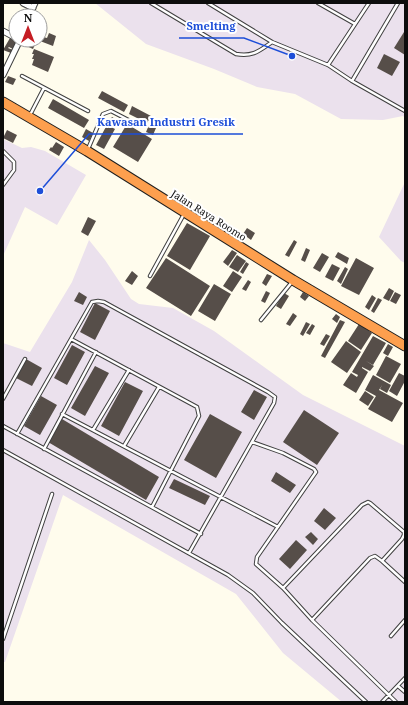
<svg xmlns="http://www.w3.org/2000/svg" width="408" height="705" font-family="'Noto Serif',serif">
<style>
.industrial{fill:#ebe1ed}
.building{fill:#564e49}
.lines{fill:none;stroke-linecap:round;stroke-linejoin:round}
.lane-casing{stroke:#404040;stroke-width:4.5}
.street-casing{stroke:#404040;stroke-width:7}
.highway-casing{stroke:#1e1e1e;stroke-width:11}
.lane{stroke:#fff;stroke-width:2.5}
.street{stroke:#fff;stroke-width:5}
.highway{stroke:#fd9f4e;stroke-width:9}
.labels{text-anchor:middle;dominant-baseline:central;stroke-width:4;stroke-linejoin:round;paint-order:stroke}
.street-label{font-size:10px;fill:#0d0d0d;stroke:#fff}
.leader{fill:none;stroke:#1d4ed8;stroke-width:1.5}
.callout-dot{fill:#1d4ed8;stroke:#fff;stroke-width:1.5}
.callout-label{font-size:11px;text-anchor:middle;font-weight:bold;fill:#1d4ed8;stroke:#fff;stroke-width:4;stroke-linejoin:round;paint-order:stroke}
</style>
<rect width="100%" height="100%" fill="#fffced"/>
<path class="industrial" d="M95,3H405V118L403,116L383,120L341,119L295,94L257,87L214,69L146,44Z
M3,139L22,148L31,147L45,151L86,175L57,225L25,207L3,256Z
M405,182V263L401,261L379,237Z
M89,240L105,260L131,299L139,304L173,308L214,331L303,395L405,446V702H342L283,653L236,594L63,495L5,662H3V343L30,352L72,282Z"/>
<path class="building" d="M404,32H405V55L394,48Z
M49,33L56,36L53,46L40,41V36L47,38Z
M10,38L16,42L13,49L9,47L8,48L13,50L11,53L3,50Z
M26,40H37L33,49L24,45Z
M34,49L54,57L48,72L32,65L34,59H32L34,54H32Z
M384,54L400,62L392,76L377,68Z
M8,76L16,79L13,85L5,82Z
M102,91L128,105L124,112L98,98Z
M53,99L89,120L84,128L48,108Z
M132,106L151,116L147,123L129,114Z
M112,117L117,120L113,127L107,124Z
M127,124L152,139L138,162L113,147Z
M107,125L115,129L104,149L96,145Z
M149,125L156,128L153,135L146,132Z
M86,129L93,133L89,141L82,137Z
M7,130L17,135L13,143L3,138Z
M56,142L64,147L59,156L49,150L51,147L52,148Z
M88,217L96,221L88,236L81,232Z
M187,223L210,236L190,270L167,256Z
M247,228L255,233L251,240L243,234Z
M294,240L297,242L289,257L285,255Z
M306,248L310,250L305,262L301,260Z
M232,250L237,253L228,266L223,262Z
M338,252L349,258L347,264L335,257Z
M322,253L329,257L320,272L313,268Z
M237,255L246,261L238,272L229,267Z
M166,258L210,286L191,316L146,288Z
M356,258L374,268L359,295L341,286Z
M246,262L249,264L243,274L240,272Z
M332,264L340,268L333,281L325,277Z
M345,267L348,269L341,284L337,281Z
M132,271L138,276L132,285L125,281Z
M233,271L242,277L232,292L223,286Z
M267,274L272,276L266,286L262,283Z
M248,280L251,282L246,291L242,289Z
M214,284L231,294L215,321L198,311Z
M389,288L394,291L389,301L383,298Z
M266,291L270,293L265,303L261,301Z
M79,292L87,297L83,305L74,301Z
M303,292L309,296L305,301L300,297Z
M395,292L401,295L396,304L390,301Z
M284,293L289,296L281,309L276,306Z
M372,295L376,298L369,310L365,307Z
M378,298L382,300L374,313L371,311Z
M95,303L110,311L95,340L80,332Z
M293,313L297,316L290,326L286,324Z
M336,314L340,317L337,323L332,319Z
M340,320L345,322L325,358L321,356Z
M306,322L310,324L303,336L300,334Z
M312,324L315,326L310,335L306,333Z
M359,324L372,333L361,350L348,341Z
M326,334L330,336L324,346L320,344Z
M373,336L386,343L373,365L366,361L374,366L370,371L362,367V368L368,372L356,393L343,385L351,373L357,377L358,375L352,372Z
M346,341L361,352L347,373L331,362Z
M388,344L393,347L388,356L383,353Z
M72,345L85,352L67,385L54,378Z
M386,356L401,364L390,383L376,375Z
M26,359L42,368L32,386L16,378Z
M95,366L109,373L85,416L71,408Z
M399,373L405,376V381L397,396L389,391Z
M373,375L391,385L387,393L380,389L382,385L379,390L403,403L392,422L368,409L376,396L365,390Z
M125,382L143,391L119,436L101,426Z
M254,390L267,397L254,420L241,412Z
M365,391L374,397L368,406L359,400Z
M41,396L57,405L40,435L24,426Z
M304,410L339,433L317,465L283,442Z
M210,414L242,432L216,478L184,460Z
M62,419L159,477L146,500L48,442Z
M276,472L296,485L290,493L271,481Z
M174,479L210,496L205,505L169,488Z
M324,508L336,518L325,530L314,521Z
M311,532L318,539L313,545L305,537Z
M296,540L307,550L290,569L279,559Z"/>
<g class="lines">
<defs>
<path id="lane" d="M151,3L236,54C253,57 259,51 272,42L328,65L352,81L405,111
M208,3L272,42
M318,3L355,24
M328,65L369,3
M22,76L88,111
M352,81L398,3
M30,115L44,88
M88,149L103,114L111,111L138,125
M3,151L14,162V170L3,185
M150,276L184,214
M261,320L292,282
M71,339L197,407L199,416L152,507
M3,399L25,359
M62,414L278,527
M3,426L201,534
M93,430L129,370
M17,434L92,302L98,301L104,302L268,392L275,397L274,403L189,553
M252,442L283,453L314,469L316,472L257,557L256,564L283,588L312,620L396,702
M124,446L159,387
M44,449L96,352
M3,450L228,575L253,593L282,623L366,702
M283,588L362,505L368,502L370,503L404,532V535L402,539L382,561L405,582
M312,620L370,558L375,556L382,561
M391,636L405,620
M3,639L52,494
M398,686L405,692
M382,702L405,678"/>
<path id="street" d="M23,3L33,8
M29,16L35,3
M3,31L16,38
M3,75L20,40"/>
<path id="highway" d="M3,102L87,151L293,280L405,346"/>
</defs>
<use href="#lane" class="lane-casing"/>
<use href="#street" class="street-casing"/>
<use href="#highway" class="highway-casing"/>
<use href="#lane" class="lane"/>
<use href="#street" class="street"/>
<use href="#highway" class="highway"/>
</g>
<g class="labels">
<g class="street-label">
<text transform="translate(209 215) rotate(32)">Jalan Raya Roomo</text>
</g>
</g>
<path class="leader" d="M292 56L244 38H179M40 191L89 134H243"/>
<g class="callout-dot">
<circle cx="292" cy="56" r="4"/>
<circle cx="40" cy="191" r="4"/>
</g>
<g class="callout-label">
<text x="211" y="30">Smelting</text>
<text x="166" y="126">Kawasan Industri Gresik</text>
</g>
<rect width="408" height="705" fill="none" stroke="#0d0d0d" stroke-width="8"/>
<g transform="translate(28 28)"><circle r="19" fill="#ffffff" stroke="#9e9e9e"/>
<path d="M0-3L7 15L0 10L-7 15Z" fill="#c51d24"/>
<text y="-6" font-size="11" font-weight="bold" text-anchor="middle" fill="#0d0d0d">N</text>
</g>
</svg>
